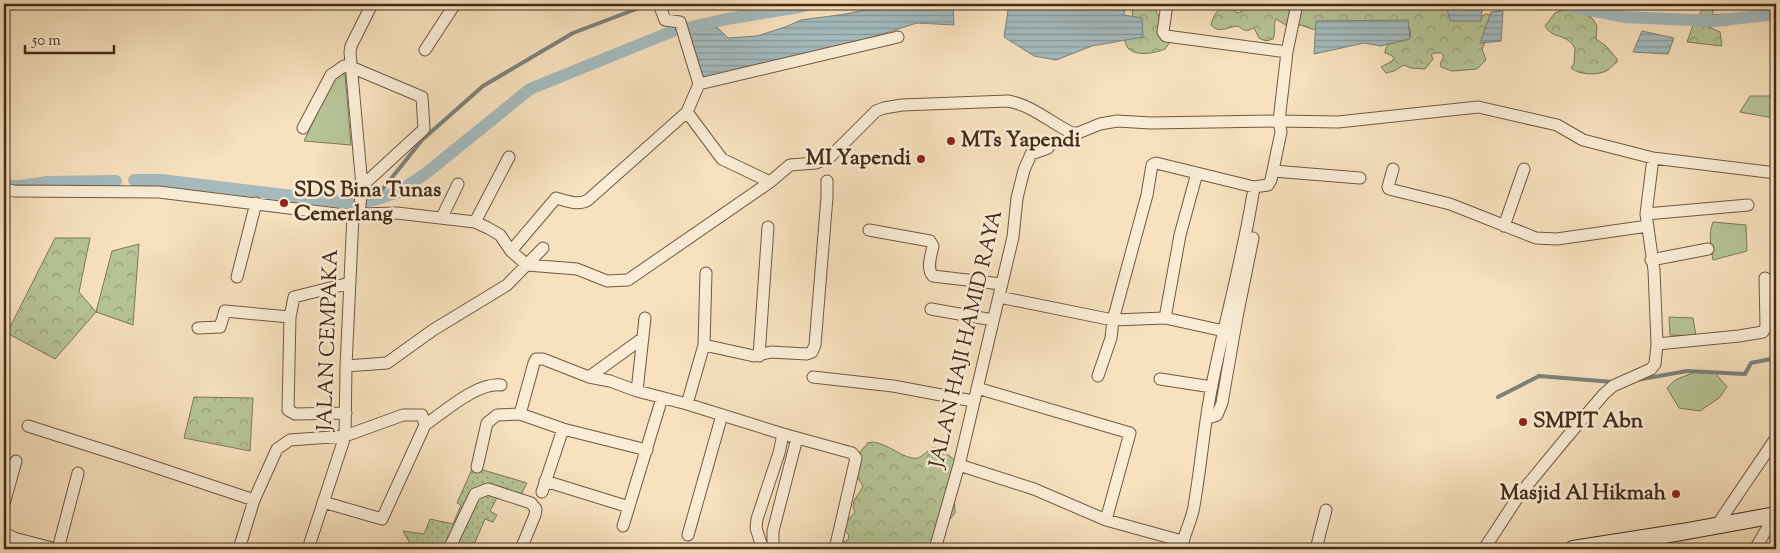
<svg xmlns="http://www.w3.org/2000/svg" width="1780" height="553" font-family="'Sorts Mill Goudy',serif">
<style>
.grass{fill:url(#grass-dots);stroke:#7c7858}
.forest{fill:url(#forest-crowns);stroke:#7c7858}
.park{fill:#b6c497;stroke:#7c7858}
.water{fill:url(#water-rules);stroke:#7d817b}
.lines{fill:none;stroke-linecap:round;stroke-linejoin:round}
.stream{stroke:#7d817b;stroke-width:4}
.canal{stroke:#a4babd;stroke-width:12}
.street-casing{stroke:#705842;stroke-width:13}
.secondary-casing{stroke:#432b18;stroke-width:18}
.street{stroke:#faecd5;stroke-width:11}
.secondary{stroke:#faecd5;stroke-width:16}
.poi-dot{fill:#8f2418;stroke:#faecd5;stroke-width:2}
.labels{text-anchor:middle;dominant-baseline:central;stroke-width:5;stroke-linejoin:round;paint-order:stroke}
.poi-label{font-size:21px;font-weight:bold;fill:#432b18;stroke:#faecd5;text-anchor:start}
.street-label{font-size:21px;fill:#432b18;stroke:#faecd5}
</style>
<defs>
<pattern id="grass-dots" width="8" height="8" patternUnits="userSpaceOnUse" patternTransform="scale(1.25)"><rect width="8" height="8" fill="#b6c497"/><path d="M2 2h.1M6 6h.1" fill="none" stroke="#969f7a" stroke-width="1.8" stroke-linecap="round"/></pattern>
<pattern id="forest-crowns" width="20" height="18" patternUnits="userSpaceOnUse" patternTransform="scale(1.25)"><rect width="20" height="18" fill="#b6c497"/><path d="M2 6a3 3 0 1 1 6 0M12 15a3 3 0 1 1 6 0" fill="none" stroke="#969f7a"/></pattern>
<pattern id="water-rules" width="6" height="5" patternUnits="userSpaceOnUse" patternTransform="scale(1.25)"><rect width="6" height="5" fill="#a4babd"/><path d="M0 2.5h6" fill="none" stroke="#879799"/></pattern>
</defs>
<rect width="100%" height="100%" fill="#f7e1be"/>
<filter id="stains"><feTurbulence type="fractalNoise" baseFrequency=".004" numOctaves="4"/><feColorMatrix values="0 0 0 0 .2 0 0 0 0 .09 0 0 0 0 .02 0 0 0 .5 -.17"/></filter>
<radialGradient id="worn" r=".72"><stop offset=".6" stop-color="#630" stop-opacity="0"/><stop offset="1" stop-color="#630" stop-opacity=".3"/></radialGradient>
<path class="grass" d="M473,467L527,483L517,503L499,494L490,511L497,515L493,522L485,519L472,549H413L403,531L424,534L430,519L453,524L461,505L457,503Z"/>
<path class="forest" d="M1132,4H1155C1155,20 1170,23 1172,39L1165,49C1154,54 1125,59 1125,39C1125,32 1131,27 1132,20C1133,15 1132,9 1132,4Z
M1238,4H1489V7L1482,10L1478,18L1486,14L1490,15L1486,40L1482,49L1486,60L1477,69L1452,71L1441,67L1440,64L1444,56L1441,53H1434L1431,55L1433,59L1425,69L1411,68L1404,65L1394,71L1386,73L1381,67L1392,61L1394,58L1391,55L1385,53C1386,39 1399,42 1410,38L1411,30L1408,28L1319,30L1312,29L1301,25L1289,27L1276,19C1273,25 1276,33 1273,39L1266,41L1259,38L1254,28C1246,32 1245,31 1238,26C1227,27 1219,34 1211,25C1213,16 1217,8 1227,6L1238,13L1242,11V7Z
M1707,4H1715L1712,15L1726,14L1727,26L1714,21H1697L1720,32L1722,46L1687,42L1695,20Z
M1565,9L1581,11L1592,18L1597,26L1596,39L1606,46L1617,59V62C1614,64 1611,68 1608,70C1598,76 1579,75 1571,68L1574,64L1575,48C1565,32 1553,40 1545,26L1555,13Z
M55,238H90L79,292L96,312L112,251L139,244L133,325L96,312L55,359L7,333Z
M194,397L253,398L250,451L184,438Z
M873,442C888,444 898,455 912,458C922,460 925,451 933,448C940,446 953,459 959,464L954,491L955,513L931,542L928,549H836L841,543L848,540L849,535L845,531L844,525L855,512C849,501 859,496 863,486L857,477C858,466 856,451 867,445V443Z"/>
<path class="park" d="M336,74H345L351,145L304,141Z
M1750,96H1773V118L1740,112Z
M1713,222L1746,225L1747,251L1713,260C1711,247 1708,235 1713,222Z
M1669,317L1693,318L1696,336L1670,335Z
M1695,372L1715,373L1727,387L1719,398L1700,411L1679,408L1667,388L1675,380Z"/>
<path class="water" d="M893,4H953L954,25L917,23L857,42L790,60L761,63L699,82L685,33L717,27L728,38L757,36L785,27L801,20L846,14Z
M1009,4H1125L1124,15L1142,18L1143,37L1092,46L1056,60L1034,56L1004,37Z
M1447,9L1482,10L1481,21H1450Z
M1503,11L1501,41L1480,43L1491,12Z
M1408,20L1410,39L1381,46L1364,43L1314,54L1316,21Z
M1642,31L1674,38L1668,54L1633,52Z"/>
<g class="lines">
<path class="stream" d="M374,200L422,140L483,86L573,33L644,6
M1636,380L1687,371L1745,374L1751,363L1776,358
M1498,397L1539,376L1613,382"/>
<path class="canal" d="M1561,4L1625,17L1714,21L1776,14
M682,29L727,19L800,7L810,4
M134,180H161L352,203L374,200L398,192L425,174L530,89L673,31
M8,186H20L48,182L116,181"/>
<defs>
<path id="street" d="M659,4L665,20L680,22L699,84
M1167,4L1163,32L1166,36L1287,52
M425,50L455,4
M687,112L722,159L770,182
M303,128L331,75L344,66L351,67L422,97L424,129L362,186
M1393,169L1388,187L1389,189L1450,204L1536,238L1557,239L1648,226
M1273,171L1360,178
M4,189L14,191L159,192L353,216
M359,214L397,213L475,222L488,228L500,235L511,251L527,265L577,269L607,281L628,280L770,182L790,165L816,163L830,157L876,111L884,108L902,105L1008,101C1032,105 1051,123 1072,133H1078L1100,124L1117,121L1151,123L1279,121L1338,122L1478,107L1557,125L1583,140L1653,158L1776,173
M1646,214L1748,205
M353,216L359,214L362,186L350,52L351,46L372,4
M442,217L458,184
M475,222L509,157
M1504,226L1524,169
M869,230L930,241L933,246C931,256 926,269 933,276L1001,284
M511,251L556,198C567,201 578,206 588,200L687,112L699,84L898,37
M1651,260L1708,249
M237,277L256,203
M999,297L1113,320L1165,318L1224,331
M931,309L993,320
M1165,318L1180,235L1197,173L1254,187L1268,185L1271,180L1281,132L1279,121L1287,52L1297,4
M198,328L220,327L225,311L290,317
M1657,344L1739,336L1763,332L1766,327L1765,278
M704,345L754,356L771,352L807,354L812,352L815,345L827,197V181
M759,356L768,227
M346,366L387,363L433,330L507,285L543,248
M1098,376L1111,338L1113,320L1147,195L1152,165L1156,163L1197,173
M589,377L643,338
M813,377L893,386L973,401
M1160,379L1212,387
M977,388L1130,433L1106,520
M637,391L645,318
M687,404L704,345L706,273
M346,413L295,414L288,410L290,317L294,297L350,283
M520,414L534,363L536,359H543L589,377L610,381L637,391L687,404L783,434L852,453L856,458L835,549
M1208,418L1217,415L1222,403L1237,317L1253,238
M425,425C444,412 477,382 501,385
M28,426L122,456L254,500
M959,465L1034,489L1106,520L1182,541
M477,467L487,423L497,415L520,414L563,429L647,450
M545,481L629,507
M542,492L563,429
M4,504L16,461
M1717,525L1776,438
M623,526L662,398
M4,533L14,538L56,549
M688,535L722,415
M773,544V531L797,438
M762,547L756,528L757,519L779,453L783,434
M58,549L78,473
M239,549L254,500L277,449L290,440L345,436L403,415H422L425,425L382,519L323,502
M308,549L345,436L346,366L353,216
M449,549L475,494L488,489L531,503L536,509L535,515L521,549
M935,549L959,465L1013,237L1017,198L1024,170L1031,154L1048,148
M1182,549C1183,534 1192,521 1194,506C1201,466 1204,425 1212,385C1225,319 1244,254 1254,187
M1316,549L1326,510
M1484,549L1520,494L1567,437L1604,394L1613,386L1651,369L1655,364L1657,344L1654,270L1646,214L1653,158
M1755,549L1775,515"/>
<path id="secondary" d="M1573,549L1682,532L1776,515"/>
</defs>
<use href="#street" class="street-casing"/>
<use href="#secondary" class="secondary-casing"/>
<use href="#street" class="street"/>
<use href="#secondary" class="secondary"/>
</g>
<g class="poi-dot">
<circle cx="951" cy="141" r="5"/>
<circle cx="921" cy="159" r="5"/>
<circle cx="284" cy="203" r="5"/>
<circle cx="1523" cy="422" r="5"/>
<circle cx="1676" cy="494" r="5"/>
</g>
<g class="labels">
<g class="poi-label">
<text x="961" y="141">MTs Yapendi</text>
<text x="911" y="159" text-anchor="end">MI Yapendi</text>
<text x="294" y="191">SDS Bina Tunas<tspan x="294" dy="24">Cemerlang</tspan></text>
<text x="1533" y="422">SMPIT Abn</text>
<text x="1666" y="494" text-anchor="end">Masjid Al Hikmah</text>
</g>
<g class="street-label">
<text transform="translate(967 339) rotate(-77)">JALAN HAJI HAMID RAYA</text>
<text transform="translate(329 340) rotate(-88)">JALAN CEMPAKA</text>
</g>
</g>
<rect width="1780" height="553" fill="none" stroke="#f7e1be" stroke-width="20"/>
<rect x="5" y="5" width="1770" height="543" fill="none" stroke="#432b18" stroke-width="2.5"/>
<rect x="10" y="10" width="1760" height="533" fill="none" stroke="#432b18"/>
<path d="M25 45v8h89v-8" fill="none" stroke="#432b18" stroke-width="2.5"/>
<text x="32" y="45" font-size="15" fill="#432b18" stroke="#faecd5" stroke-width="4" paint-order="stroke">50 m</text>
<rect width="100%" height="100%" filter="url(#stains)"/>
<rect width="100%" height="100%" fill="url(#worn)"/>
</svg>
